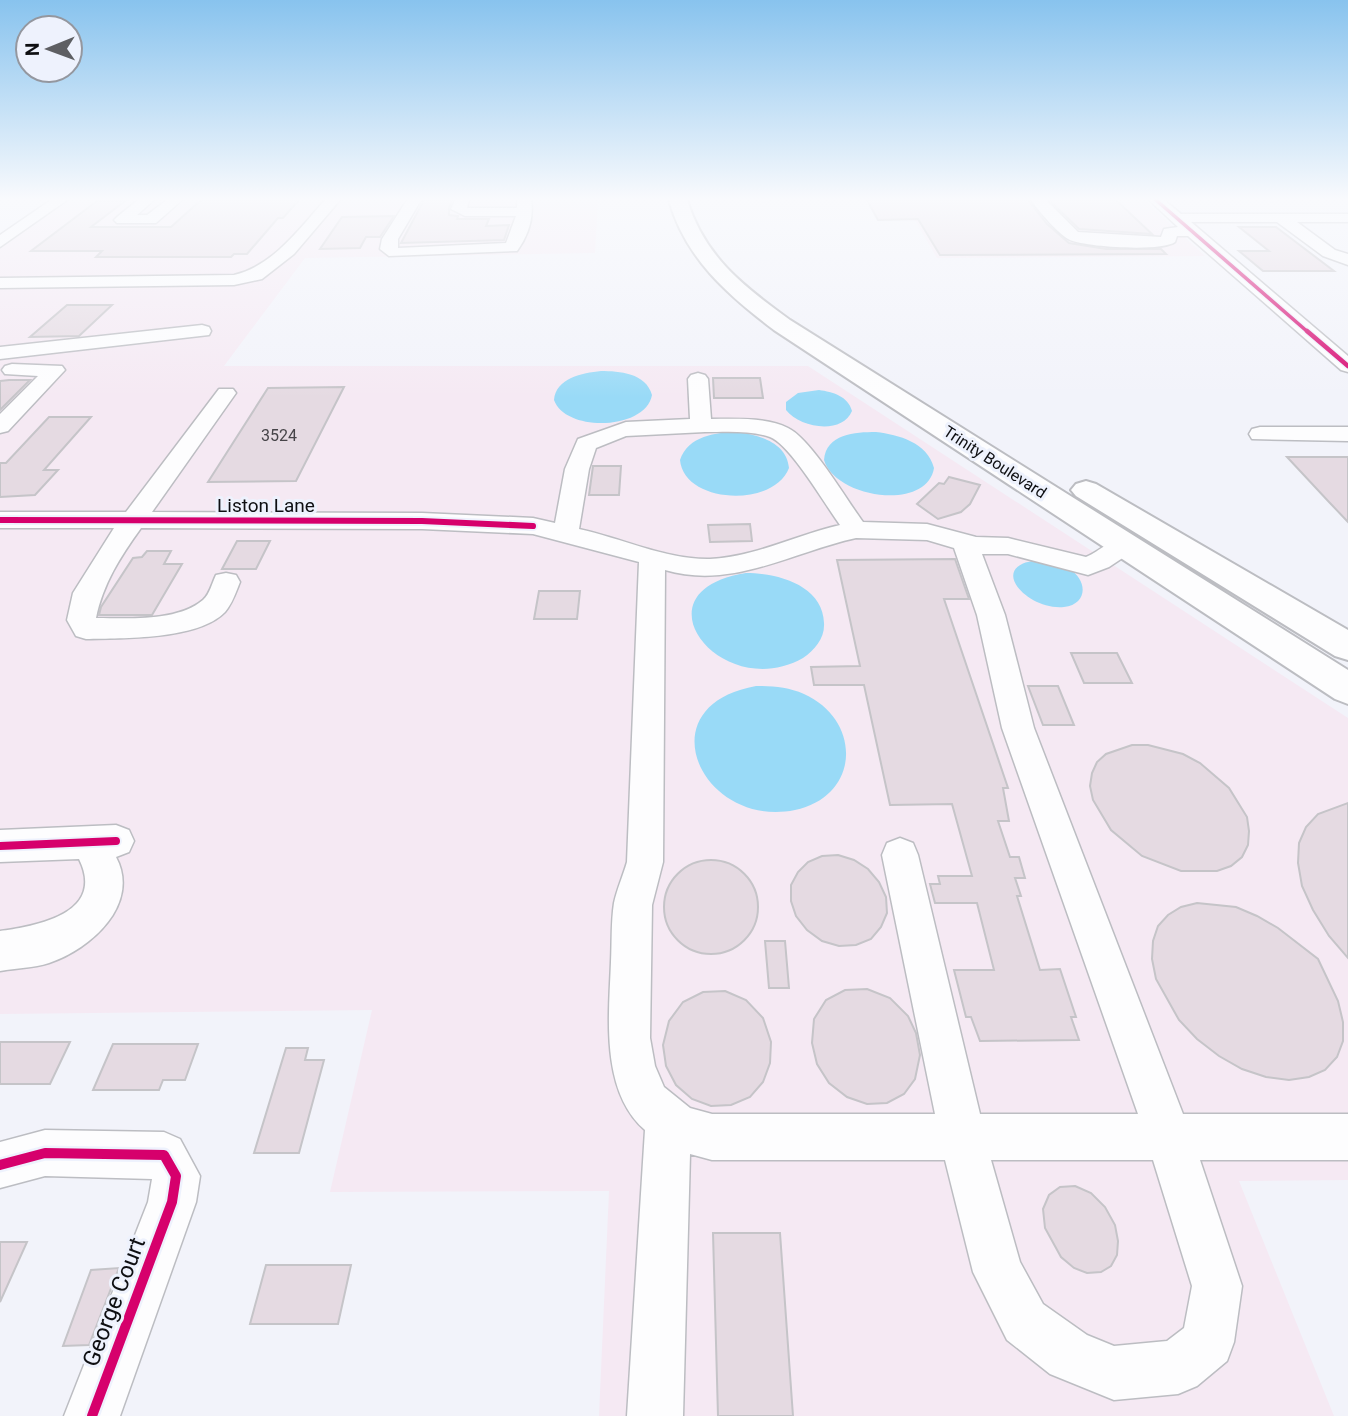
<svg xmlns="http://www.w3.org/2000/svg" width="1348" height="1416" font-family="Roboto,sans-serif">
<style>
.industrial{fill:#f5e9f3}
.water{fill:#99daf7}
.building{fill:#e5dae2;stroke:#c5c4c8;stroke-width:2}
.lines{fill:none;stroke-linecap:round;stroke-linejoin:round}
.minor-casing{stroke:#bcbdc2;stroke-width:3}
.major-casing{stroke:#bcbdc2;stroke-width:4}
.minor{fill:#fdfdfe;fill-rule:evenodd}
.major{fill:#fdfdfe;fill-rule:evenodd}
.cycleway-far4-casing{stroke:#eef2fd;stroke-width:6}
.cycleway-far3-casing{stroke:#eef2fd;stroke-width:7}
.cycleway-far2-casing{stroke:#eef2fd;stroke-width:10}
.cycleway-far1-casing{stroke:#eef2fd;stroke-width:12}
.cycleway-casing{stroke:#eef2fd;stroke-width:15}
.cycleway-far4{stroke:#d6006c;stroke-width:3.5}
.cycleway-far3{stroke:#d6006c;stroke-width:4.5}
.cycleway-far2{stroke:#d6006c;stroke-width:6}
.cycleway-far1{stroke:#d6006c;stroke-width:8}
.cycleway{stroke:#d6006c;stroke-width:10}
.labels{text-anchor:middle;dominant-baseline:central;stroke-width:6;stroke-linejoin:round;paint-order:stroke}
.number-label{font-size:16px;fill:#464448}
.far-street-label{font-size:16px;fill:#0e0f12;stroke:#eef2fd}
.street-label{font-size:19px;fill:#0e0f12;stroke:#eef2fd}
.near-street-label{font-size:23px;fill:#0e0f12;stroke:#eef2fd}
</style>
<rect width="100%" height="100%" fill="#f2f3fa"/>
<path class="industrial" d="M69,200H598L595,253L305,258L224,366H808L1348,718V1180L1239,1181L1334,1416H599L609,1191L330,1192L372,1010L0,1014V249Z
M903,200H1144L1205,256L937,258Z"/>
<path class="water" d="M601,371C619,371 646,373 652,395C646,430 566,433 554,400C556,378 582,373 601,371Z
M819,390C833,392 848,396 852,411C842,435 800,428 786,410V402L798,393Z
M738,432C760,435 787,443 789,468C774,508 684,504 680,460C688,436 716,432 738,432Z
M876,432C899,435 927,442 934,468C927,512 835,498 824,460C826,434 855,432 876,432Z
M1043,560C1052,563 1062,565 1069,569C1088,580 1088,604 1064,607C1026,611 983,562 1043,560Z
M746,573C777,573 823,585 824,623C825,638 815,650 803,658C722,704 631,591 746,573Z
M756,686C773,686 788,687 804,694C862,720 861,796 795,810C702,829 644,706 756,686Z"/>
<path class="building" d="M201,200H299L283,218H278L247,254H234L231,257H96L102,251H31L97,201H125L91,227H171Z
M424,200H452L449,208V215L458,216L457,219H489L486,226L509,225L504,240L401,243Z
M867,200H1028L1047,224L1069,243L1106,249H1161L1166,254L940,255L918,219L878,220Z
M1049,200H1116L1152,234L1079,229Z
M394,216L380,237H366L360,248L320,249L342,217Z
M1239,227H1276L1334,271H1263L1239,251H1269Z
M67,305H112L79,336L30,337Z
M713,378H760L763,398H714Z
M9,380H30L0,410V381Z
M344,387L296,481L208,482L268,388Z
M49,417H91L44,470H58L35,495L0,497V463H6Z
M1287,457H1348V522L1329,502Z
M593,466H621L619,495H589Z
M949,477L980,485L970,504L961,512L938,519L917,504L939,483L944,484Z
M750,524L752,541L710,542L708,525Z
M237,541H270L256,569H222Z
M147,551H171L164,564H182L152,615H99L101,607L133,558L142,557Z
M955,559L969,599H944L1008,788H1003L1009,821H998L1010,857H1019L1025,878H1015L1021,896H1017L1040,970L1060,969L1076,1017H1071L1079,1040L980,1041L971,1017H966L954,970H994L977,903H935L930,884H940L938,876H972L952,804L890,805L864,685H814L811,667L860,666L837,560Z
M539,591H580L577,619H534Z
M1071,653H1117L1132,683H1084Z
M1028,686H1058L1074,725H1043Z
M1132,745H1148L1183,754L1200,763L1229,788L1247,817L1249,831L1248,845L1242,857L1231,866L1217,871H1181L1142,856L1111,830L1093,800L1090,786L1092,773L1097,762L1106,754Z
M1348,803V958L1329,936L1313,910L1302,886L1298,863L1299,843L1306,827L1318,814Z
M838,855L854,860L868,869L879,882L886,897L887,913L881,927L871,939L856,945L839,946L822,941L807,930L796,916L791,901V885L798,872L808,862L822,856Z
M664 907a47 47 0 1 1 94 0a47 47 0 1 1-94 0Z
M1197,903L1236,907L1257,916L1278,928L1318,959L1338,1001L1343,1022V1041L1337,1057L1325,1070L1309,1077L1289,1080L1266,1077L1242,1069L1219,1056L1197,1039L1179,1020L1156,979L1152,959L1153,941L1158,926L1168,915L1181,907Z
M765,941H785L789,988H769Z
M867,989L890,998L908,1016L916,1033L920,1055L915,1079L904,1094L887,1103L867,1104L847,1097L829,1083L817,1064L812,1043L814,1019L826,1000L845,990Z
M725,991L746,1000L763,1018L771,1042L770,1063L763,1082L750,1097L731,1105L711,1106L692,1099L676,1085L666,1066L663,1045L669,1021L683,1002L703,992Z
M0,1042H70L50,1084H0Z
M113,1044H198L185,1080H163L159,1090H93Z
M286,1048H308L305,1060H324L299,1153H254Z
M1075,1186L1091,1193L1105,1207L1115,1225L1118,1241L1117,1255L1111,1266L1101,1272L1087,1273L1074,1268L1061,1257L1045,1228L1043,1209L1049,1195L1060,1187Z
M713,1233H780L793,1416H718Z
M0,1242H27L0,1302Z
M266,1265H351L338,1324H250Z
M119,1268L89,1345L63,1346L91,1270Z"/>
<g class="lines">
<defs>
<path id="minor" d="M51,200H67L0,247V235Z
M138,200H154L137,215H147L167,200H182L156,223H117L114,220L117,217Z
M325,200H340L294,254L262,279L234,285L0,288V278L234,275C273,266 300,228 325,200Z
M407,200H421L398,239V248L506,243L516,216H465L451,209L455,200H469L467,208H517V200H531C534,218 528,236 517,251L389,256L380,249L382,239Z
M1031,200H1046L1078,232L1161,237L1164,229L1178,227L1149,200H1164L1181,214H1348V222H1297L1335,250L1348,254V265L1323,256L1277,222H1191L1348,356V372L1341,370L1188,236H1177L1175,242C1161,252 1086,247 1070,240C1059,235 1038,210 1031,200Z
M202,325L209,327L211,331L209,335L0,359V347Z
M12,364L62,366L65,370L8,431L0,433V414L38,376L5,374L2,370L5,366Z
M698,373L705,375L708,379L711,419C735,419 766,417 788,428C811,439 846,499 863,522L927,524L976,537L1008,538L1086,557C1103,550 1114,534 1133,539L1137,545L1133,551L1109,567L1088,575L1008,554H982L1005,615L1034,728L1183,1114H1348V1160H1200L1242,1286L1234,1342L1227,1361L1197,1386L1178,1394L1114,1400L1050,1374L1007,1340L973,1272L945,1160H712L690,1154L683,1416H627L645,1130C600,1091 609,1015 611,962C612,943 611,922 614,903C617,889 623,876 627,862L639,562L533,534L422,529L141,528C120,557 103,584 96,618C128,618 177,622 203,600C210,594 212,583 216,575L226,573L236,575L240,582C236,592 232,604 225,612C198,640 123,638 86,639L76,636L67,620L73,593L114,528H0V512H126L219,389H233L236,393L152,512L422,513L533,518L555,523L565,469L578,439L626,422L690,419L688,379L691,375ZM705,432C725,432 751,430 770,437C790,444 826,506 840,525C796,535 755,557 710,559C667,560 621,538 579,529L589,469L596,448L626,436ZM856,538L927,540L954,548L977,615L1002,728L1138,1114H980L918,855L913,843L900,838L887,843L882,855L935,1114H712L690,1108L664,1087L655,1066L650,1038L652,905L663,862L665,570C732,590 792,552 856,538ZM991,1160H1153L1192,1286L1184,1328L1167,1341L1114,1346L1087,1335L1043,1304L1020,1262Z
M1260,427H1348V441L1252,439L1249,434L1252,429Z
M116,825L129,830L134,841L129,852L116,857C141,904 91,949 49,963C34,968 16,968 0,971V931C38,926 106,913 79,859L0,862V830Z
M45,1130L164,1132L180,1139L200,1176L196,1202L120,1416H64L148,1202L152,1179L45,1176L0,1188V1142Z"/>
<path id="major" d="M669,200H687C705,257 743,286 790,320L1348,670V704L1335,699L774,330C728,295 685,258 669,200Z
M1086,481L1096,484L1348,630V660L1335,656L1076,496L1071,490L1076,484Z"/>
</defs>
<use href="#minor" class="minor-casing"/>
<use href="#major" class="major-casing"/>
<use href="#minor" class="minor"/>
<use href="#major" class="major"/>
<defs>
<path id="cycleway-far4" d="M1156,200L1309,333"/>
<path id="cycleway-far3" d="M1307,331L1348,366"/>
<path id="cycleway-far2" d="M0,520L422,521L533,526"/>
<path id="cycleway-far1" d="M0,846L116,841"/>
<path id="cycleway" d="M0,1165L45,1153L164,1155L176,1176L172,1202L92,1416"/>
</defs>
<use href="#cycleway-far4" class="cycleway-far4-casing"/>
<use href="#cycleway-far3" class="cycleway-far3-casing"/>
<use href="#cycleway-far2" class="cycleway-far2-casing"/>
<use href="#cycleway-far1" class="cycleway-far1-casing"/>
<use href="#cycleway" class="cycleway-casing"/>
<use href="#cycleway-far4" class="cycleway-far4"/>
<use href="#cycleway-far3" class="cycleway-far3"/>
<use href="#cycleway-far2" class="cycleway-far2"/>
<use href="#cycleway-far1" class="cycleway-far1"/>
<use href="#cycleway" class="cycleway"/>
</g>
<linearGradient id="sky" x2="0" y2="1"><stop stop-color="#88c3ee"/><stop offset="0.5" stop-color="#f9fafd"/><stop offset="1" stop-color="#f9fafd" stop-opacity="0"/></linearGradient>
<rect width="1348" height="398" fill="url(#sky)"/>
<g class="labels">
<g class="number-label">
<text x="279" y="435">3524</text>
</g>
<g class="far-street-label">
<text transform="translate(995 462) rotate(33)">Trinity Boulevard</text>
</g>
<g class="street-label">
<text x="266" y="505">Liston Lane</text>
</g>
<g class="near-street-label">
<text transform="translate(114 1302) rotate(-69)">George Court</text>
</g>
</g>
<g transform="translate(49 49) rotate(269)"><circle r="33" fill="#eef2fd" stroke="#94979f" stroke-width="2"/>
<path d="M0-5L12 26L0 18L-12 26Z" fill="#5e5f63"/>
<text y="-10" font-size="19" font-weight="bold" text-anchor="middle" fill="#0e0f12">N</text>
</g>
</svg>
